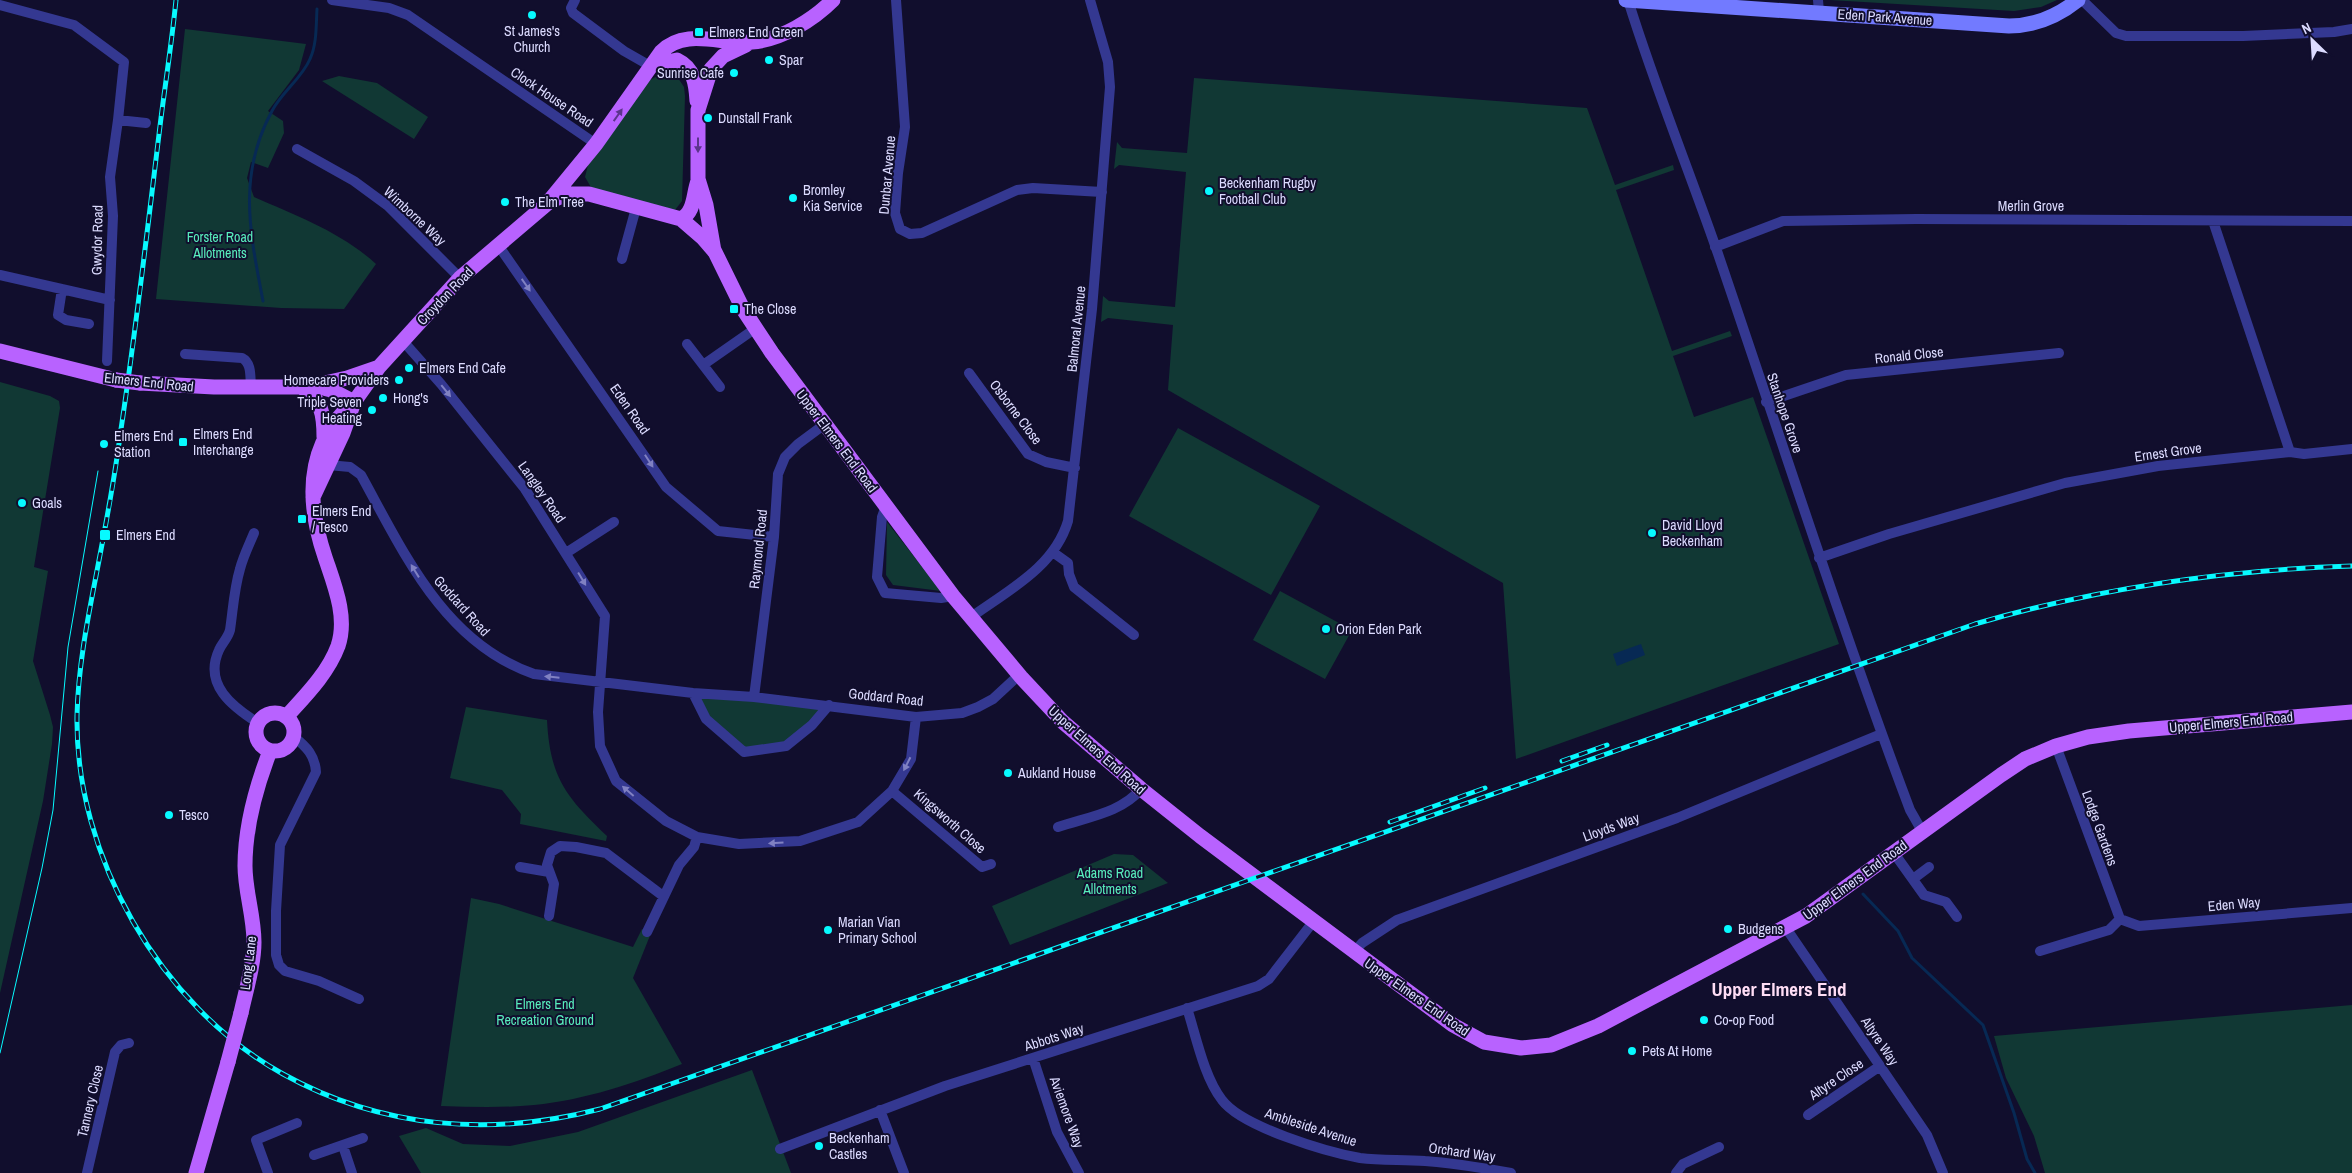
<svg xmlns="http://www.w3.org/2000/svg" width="2352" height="1173" font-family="'Archivo Narrow',sans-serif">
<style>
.green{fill:#113834}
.water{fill:#072954}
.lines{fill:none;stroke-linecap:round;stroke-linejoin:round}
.stream{stroke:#072954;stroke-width:3}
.street{stroke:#343891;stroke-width:10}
.secondary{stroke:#727aff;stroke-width:15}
.primary{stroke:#b862ff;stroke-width:15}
.tram{stroke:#07faff;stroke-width:1}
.rail-casing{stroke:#07faff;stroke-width:5}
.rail{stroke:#110e2d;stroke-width:3;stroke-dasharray:9;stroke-linecap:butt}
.primary-bridge{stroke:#b862ff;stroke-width:15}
.oneway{fill:#5c348c}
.oneway2{fill:#8081c2}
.poi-dot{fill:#07faff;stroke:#110e2d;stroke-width:2}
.labels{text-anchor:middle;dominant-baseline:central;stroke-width:4;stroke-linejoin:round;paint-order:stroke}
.street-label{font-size:14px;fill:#dcdbff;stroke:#110e2d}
.poi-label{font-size:14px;fill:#dcdbff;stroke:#110e2d;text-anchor:start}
.park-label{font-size:14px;fill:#58edbc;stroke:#110e2d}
.district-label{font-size:19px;font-weight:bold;fill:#ffddf5;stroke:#110e2d}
</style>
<rect width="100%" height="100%" fill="#110e2d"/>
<path class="green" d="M1830,0H2057L2041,7L2014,11Z
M185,29L306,44L299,70L268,111L283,121L284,133L268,168L251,162L247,178L254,197C297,216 341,232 376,264L344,309L281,308L156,299Z
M663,73L676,75L684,87L685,96L682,201L675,210L592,189L585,177L588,165L650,80Z
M339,76L377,83L428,117L414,139L322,81Z
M1194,78L1587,108L1615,185L1673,165L1674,170L1616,190L1672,351L1730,331L1732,336L1673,356L1694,417L1753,397L1839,644L1516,759L1503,583L1168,390L1173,325L1108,318L1101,322L1103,296L1109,301L1175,307L1186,172L1119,165L1114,169L1117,142L1122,148L1187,153Z
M0,382L50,396L59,401L60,408L34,567L48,571L33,661L50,715L53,727L52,744L43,801L0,993Z
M1178,428L1320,506L1271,595L1129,516Z
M887,522L941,591L893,585L886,575Z
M1280,591L1352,630L1325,679L1253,640Z
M693,693L829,705L786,746L744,752L706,719Z
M466,707L547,720C550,778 566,797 607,836L606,841L520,824L521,814L502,790L450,778Z
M1114,854L1133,855L1168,883L1010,945L992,906Z
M471,898L499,904L633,947L642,929L651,933L633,978L682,1064C635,1083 585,1100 534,1105C503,1108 472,1107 441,1106Z
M2352,1005V1173H2045L2034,1136L2006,1078L1994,1036Z
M752,1070L791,1173H421L399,1136L426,1128L463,1144L510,1146L578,1132Z"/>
<path class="water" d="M1641,644L1645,655L1617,666L1613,654Z"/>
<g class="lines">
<path class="stream" d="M263,301C250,233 237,175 272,111C282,92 302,78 310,59C317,44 316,25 317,9
M1863,894L1898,931L1912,958L1983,1025L2014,1113L2027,1159L2035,1173"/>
<path class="street" d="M332,0L389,8L408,15L596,144
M575,0L571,8L573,13L624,51L652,67
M896,0L905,127L898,173L895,213L900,229L910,234L922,233L1017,190L1033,188L1102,192
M1628,0C1654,84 1687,165 1716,248C1780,435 1840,624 1910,810L1922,831
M1818,0L1819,12
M2082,0L2116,33L2126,36H2243L2334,32L2352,29
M0,5L74,25L124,62L118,120L110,177L113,216L107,361
M118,120L146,123
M297,149L354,181L388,206L460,278
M498,245L666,487L718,531L774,537
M1715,247L1783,221L1916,219L2352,221
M622,259L636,208
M0,275L110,300
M62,289L58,315L66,320L89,324
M403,341L441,384L525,489L605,616L598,712L600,746L616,781L666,821L697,837L739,844L800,841L858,822L892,791L911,759L916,717
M687,344L720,387
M185,354L242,358C252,363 250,377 251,387
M703,365L756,328
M969,373L1028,454L1046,462L1075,468
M1766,402L1846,375L2059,353
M2290,452L2304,454L2352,449
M328,465L350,467L361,475C404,553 444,643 534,674L693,693L754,697L916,717L962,713L978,707L993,699L1019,675
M886,506L882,517L877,577L885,593L941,598L953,596
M254,533C249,545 243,557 240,569C234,589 233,610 230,630C228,638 222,643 219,650C203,685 233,707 258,723
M566,553L614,522
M1054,553L1068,563L1069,574L1074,587L1134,635
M1819,558L1889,534L2065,483L2158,466L2290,452L2213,221
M970,618C1007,591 1054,568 1068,521L1092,309L1110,87L1108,62L1090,0
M693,693L706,719L744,752L786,746L812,725L829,705
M754,697L774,537L778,474L785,457L798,444L825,424
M294,737C307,747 315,756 316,772L280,845L276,911V955L279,965L285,971L319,981L359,999
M2056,746L2120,919
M892,791L982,867L991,864
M1058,827C1087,817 1121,813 1141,789
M1894,853L1924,895L1946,902L1957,917
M520,867L549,872
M1913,879L1929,867
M549,916L554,884L547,865L551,852L560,846L576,847L606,853L663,896
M2120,919L2139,926L2352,908
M1786,928L1927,1135L1943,1173
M647,932L679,865L694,847L697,837
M2040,951L2109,930L2120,919
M1354,952L1362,943L1397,920L1677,818L1881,734
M1187,1008C1196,1036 1204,1077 1222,1100C1242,1127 1327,1152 1360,1158C1382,1161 1404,1159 1425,1161C1454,1163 1483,1168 1511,1173
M1033,1058L1057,1132L1079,1173
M880,1110L904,1173
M1808,1115L1880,1066
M343,1146L352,1173
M780,1149L945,1086L1258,986L1269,979L1313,922
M314,1155L363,1138
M87,1173L115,1052L121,1045L129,1043
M268,1173L256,1140L297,1123
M1676,1173L1683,1164L1719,1147"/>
<path class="secondary" d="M1626,0L2009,26C2035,26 2058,16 2078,0"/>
<path class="primary" d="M653,65L677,60C694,68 696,84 697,101
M550,200L596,144L661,52C685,27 722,45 752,42C781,40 813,20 833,0
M681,219C695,212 693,194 698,181
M714,251L706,205L698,179V110L711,69L723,56L746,45
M0,351L116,380
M140,383L214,387H320L331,390L354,402
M316,385L347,378L379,367
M301,387C322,399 324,415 324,437
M313,497L343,433L354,402L379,367L460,278L549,202L567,194H589L681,219L703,238L715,252L743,309L772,353L953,596L1021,677L1063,722L1141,789L1200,836L1453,1025L1484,1042L1521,1048L1551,1045L1598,1026L1806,916L2001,775L2025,759L2056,746L2088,737L2129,731L2352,712
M256 732a19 19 0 1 1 38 0a19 19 0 1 1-38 0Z
M287,716C306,695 328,673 338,646C348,617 334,584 325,557C306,501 305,445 353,403
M241,1013C246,990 254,965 254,942C254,916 245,891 245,866C245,826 256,787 270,751
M196,1173L228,1062"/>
<path class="tram" d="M0,1053L42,868L53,810L68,647L98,471"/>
<defs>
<path id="rail" d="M176,0C172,40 166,79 161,118C148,224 136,330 120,436C114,483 105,529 96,576C87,622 78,669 77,716C75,856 160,1006 283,1074C382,1129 492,1137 600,1109L1975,624C2098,588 2224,570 2352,566
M1562,761L1607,745
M1390,822L1485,788"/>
</defs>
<use href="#rail" class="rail-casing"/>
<use href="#rail" class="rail"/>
<path class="primary-bridge" d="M116,380L140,383
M228,1062L241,1013"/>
</g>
<defs><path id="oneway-solid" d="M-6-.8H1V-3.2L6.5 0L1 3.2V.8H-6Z" transform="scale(1.25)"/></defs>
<g class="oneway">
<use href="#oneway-solid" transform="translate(618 115) rotate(-55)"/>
<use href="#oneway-solid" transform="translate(698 145) rotate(90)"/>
</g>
<g class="oneway2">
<use href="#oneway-solid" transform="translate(526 285) rotate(55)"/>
<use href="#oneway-solid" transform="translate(446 391) rotate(51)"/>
<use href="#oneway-solid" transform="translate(649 461) rotate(57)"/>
<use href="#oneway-solid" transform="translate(415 571) rotate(-122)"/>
<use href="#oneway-solid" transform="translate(582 579) rotate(59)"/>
<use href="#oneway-solid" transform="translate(552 677) rotate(-174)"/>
<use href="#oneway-solid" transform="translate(907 764) rotate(117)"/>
<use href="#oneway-solid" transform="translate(628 791) rotate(-139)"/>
<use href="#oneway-solid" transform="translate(776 843) rotate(177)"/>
</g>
<g class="poi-dot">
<circle cx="532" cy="15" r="5"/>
<rect x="694" y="27" width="10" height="10" rx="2.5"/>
<circle cx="769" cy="60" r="5"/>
<circle cx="734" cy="73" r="5"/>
<circle cx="708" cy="118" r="5"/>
<circle cx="1209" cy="191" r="5"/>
<circle cx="793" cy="198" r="5"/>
<circle cx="505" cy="202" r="5"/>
<rect x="729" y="304" width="10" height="10" rx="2.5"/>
<circle cx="409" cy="368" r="5"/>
<circle cx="399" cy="380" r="5"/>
<circle cx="383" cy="398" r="5"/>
<circle cx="372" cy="410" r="5"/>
<rect x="178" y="437" width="10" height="10" rx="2.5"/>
<circle cx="104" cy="444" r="5"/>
<circle cx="22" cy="503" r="5"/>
<rect x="297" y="514" width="10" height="10" rx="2.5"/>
<circle cx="1652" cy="533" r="5"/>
<rect x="99" y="529" width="12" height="12" rx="2.5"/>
<circle cx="1326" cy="629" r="5"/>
<circle cx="1008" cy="773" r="5"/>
<circle cx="169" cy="815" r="5"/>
<circle cx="1728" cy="929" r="5"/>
<circle cx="828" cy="930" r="5"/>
<circle cx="1704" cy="1020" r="5"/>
<circle cx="1632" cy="1051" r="5"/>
<circle cx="819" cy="1146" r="5"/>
</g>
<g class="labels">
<g class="street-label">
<text transform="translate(1885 17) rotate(4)">Eden Park Avenue</text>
<text transform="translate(552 97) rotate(34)">Clock House Road</text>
<text transform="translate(887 175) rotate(-85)">Dunbar Avenue</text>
<text x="2031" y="206">Merlin Grove</text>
<text transform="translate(415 216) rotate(43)">Wimborne Way</text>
<text transform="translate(97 240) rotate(-89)">Gwydor Road</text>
<text transform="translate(445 296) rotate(-46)">Croydon Road</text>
<text transform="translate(1076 329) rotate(-84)">Balmoral Avenue</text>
<text transform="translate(1909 355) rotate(-6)">Ronald Close</text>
<text transform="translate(149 382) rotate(6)">Elmers End Road</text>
<text transform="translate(630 409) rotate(55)">Eden Road</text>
<text transform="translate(1016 412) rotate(53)">Osborne Close</text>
<text transform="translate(1785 413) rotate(71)">Stanhope Grove</text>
<text transform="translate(837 441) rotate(53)">Upper Elmers End Road</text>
<text transform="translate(2168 452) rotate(-8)">Ernest Grove</text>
<text transform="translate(542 492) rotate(55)">Langley Road</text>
<text transform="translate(758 549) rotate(-84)">Raymond Road</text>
<text transform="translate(462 606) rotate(48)">Goddard Road</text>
<text transform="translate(886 697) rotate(6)">Goddard Road</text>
<text transform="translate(2231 722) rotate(-5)">Upper Elmers End Road</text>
<text transform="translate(1097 750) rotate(42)">Upper Elmers End Road</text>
<text transform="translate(950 821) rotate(41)">Kingsworth Close</text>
<text transform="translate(1611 827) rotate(-20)">Lloyds Way</text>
<text transform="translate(2100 828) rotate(70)">Lodge Gardens</text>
<text transform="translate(1855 880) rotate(-36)">Upper Elmers End Road</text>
<text transform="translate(2234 904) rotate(-5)">Eden Way</text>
<text transform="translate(248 963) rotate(-83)">Long Lane</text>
<text transform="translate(1417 997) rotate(35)">Upper Elmers End Road</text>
<text transform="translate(1054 1037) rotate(-18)">Abbots Way</text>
<text transform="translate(1880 1041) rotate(56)">Altyre Way</text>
<text transform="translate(1836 1079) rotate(-34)">Altyre Close</text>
<text transform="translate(90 1101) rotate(-77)">Tannery Close</text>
<text transform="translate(1067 1112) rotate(70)">Aviemore Way</text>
<text transform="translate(1311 1127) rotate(18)">Ambleside Avenue</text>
<text transform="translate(1462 1152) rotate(8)">Orchard Way</text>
</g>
<g class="poi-label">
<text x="532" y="31" text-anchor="middle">St James's<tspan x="532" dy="16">Church</tspan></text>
<text x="709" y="32">Elmers End Green</text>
<text x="779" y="60">Spar</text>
<text x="724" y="73" text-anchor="end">Sunrise Cafe</text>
<text x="718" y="118">Dunstall Frank</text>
<text x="1219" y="183">Beckenham Rugby<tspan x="1219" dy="16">Football Club</tspan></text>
<text x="803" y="190">Bromley<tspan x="803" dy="16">Kia Service</tspan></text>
<text x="515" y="202">The Elm Tree</text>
<text x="744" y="309">The Close</text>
<text x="419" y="368">Elmers End Cafe</text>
<text x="389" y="380" text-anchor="end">Homecare Providers</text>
<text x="393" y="398">Hong's</text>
<text x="362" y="402" text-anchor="end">Triple Seven<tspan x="362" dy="16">Heating</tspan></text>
<text x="193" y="434">Elmers End<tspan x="193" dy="16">Interchange</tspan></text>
<text x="114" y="436">Elmers End<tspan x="114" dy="16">Station</tspan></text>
<text x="32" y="503">Goals</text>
<text x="312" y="511">Elmers End<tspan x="312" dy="16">/ Tesco</tspan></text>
<text x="1662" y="525">David Lloyd<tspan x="1662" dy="16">Beckenham</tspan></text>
<text x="116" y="535">Elmers End</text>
<text x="1336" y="629">Orion Eden Park</text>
<text x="1018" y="773">Aukland House</text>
<text x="179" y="815">Tesco</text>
<text x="838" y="922">Marian Vian<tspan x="838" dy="16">Primary School</tspan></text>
<text x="1738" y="929">Budgens</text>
<text x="1714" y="1020">Co-op Food</text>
<text x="1642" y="1051">Pets At Home</text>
<text x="829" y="1138">Beckenham<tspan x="829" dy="16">Castles</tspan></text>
</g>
<g class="park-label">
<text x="220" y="237">Forster Road<tspan x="220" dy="16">Allotments</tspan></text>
<text x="1110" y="873">Adams Road<tspan x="1110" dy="16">Allotments</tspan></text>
<text x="545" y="1004">Elmers End<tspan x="545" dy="16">Recreation Ground</tspan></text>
</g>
<g class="district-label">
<text x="1779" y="989">Upper Elmers End</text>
</g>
</g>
<g transform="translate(2312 40) rotate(335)" stroke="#110e2d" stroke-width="4" paint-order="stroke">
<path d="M0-4L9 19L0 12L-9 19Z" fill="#dcdbff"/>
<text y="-8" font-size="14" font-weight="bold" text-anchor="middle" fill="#dcdbff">N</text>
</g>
</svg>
